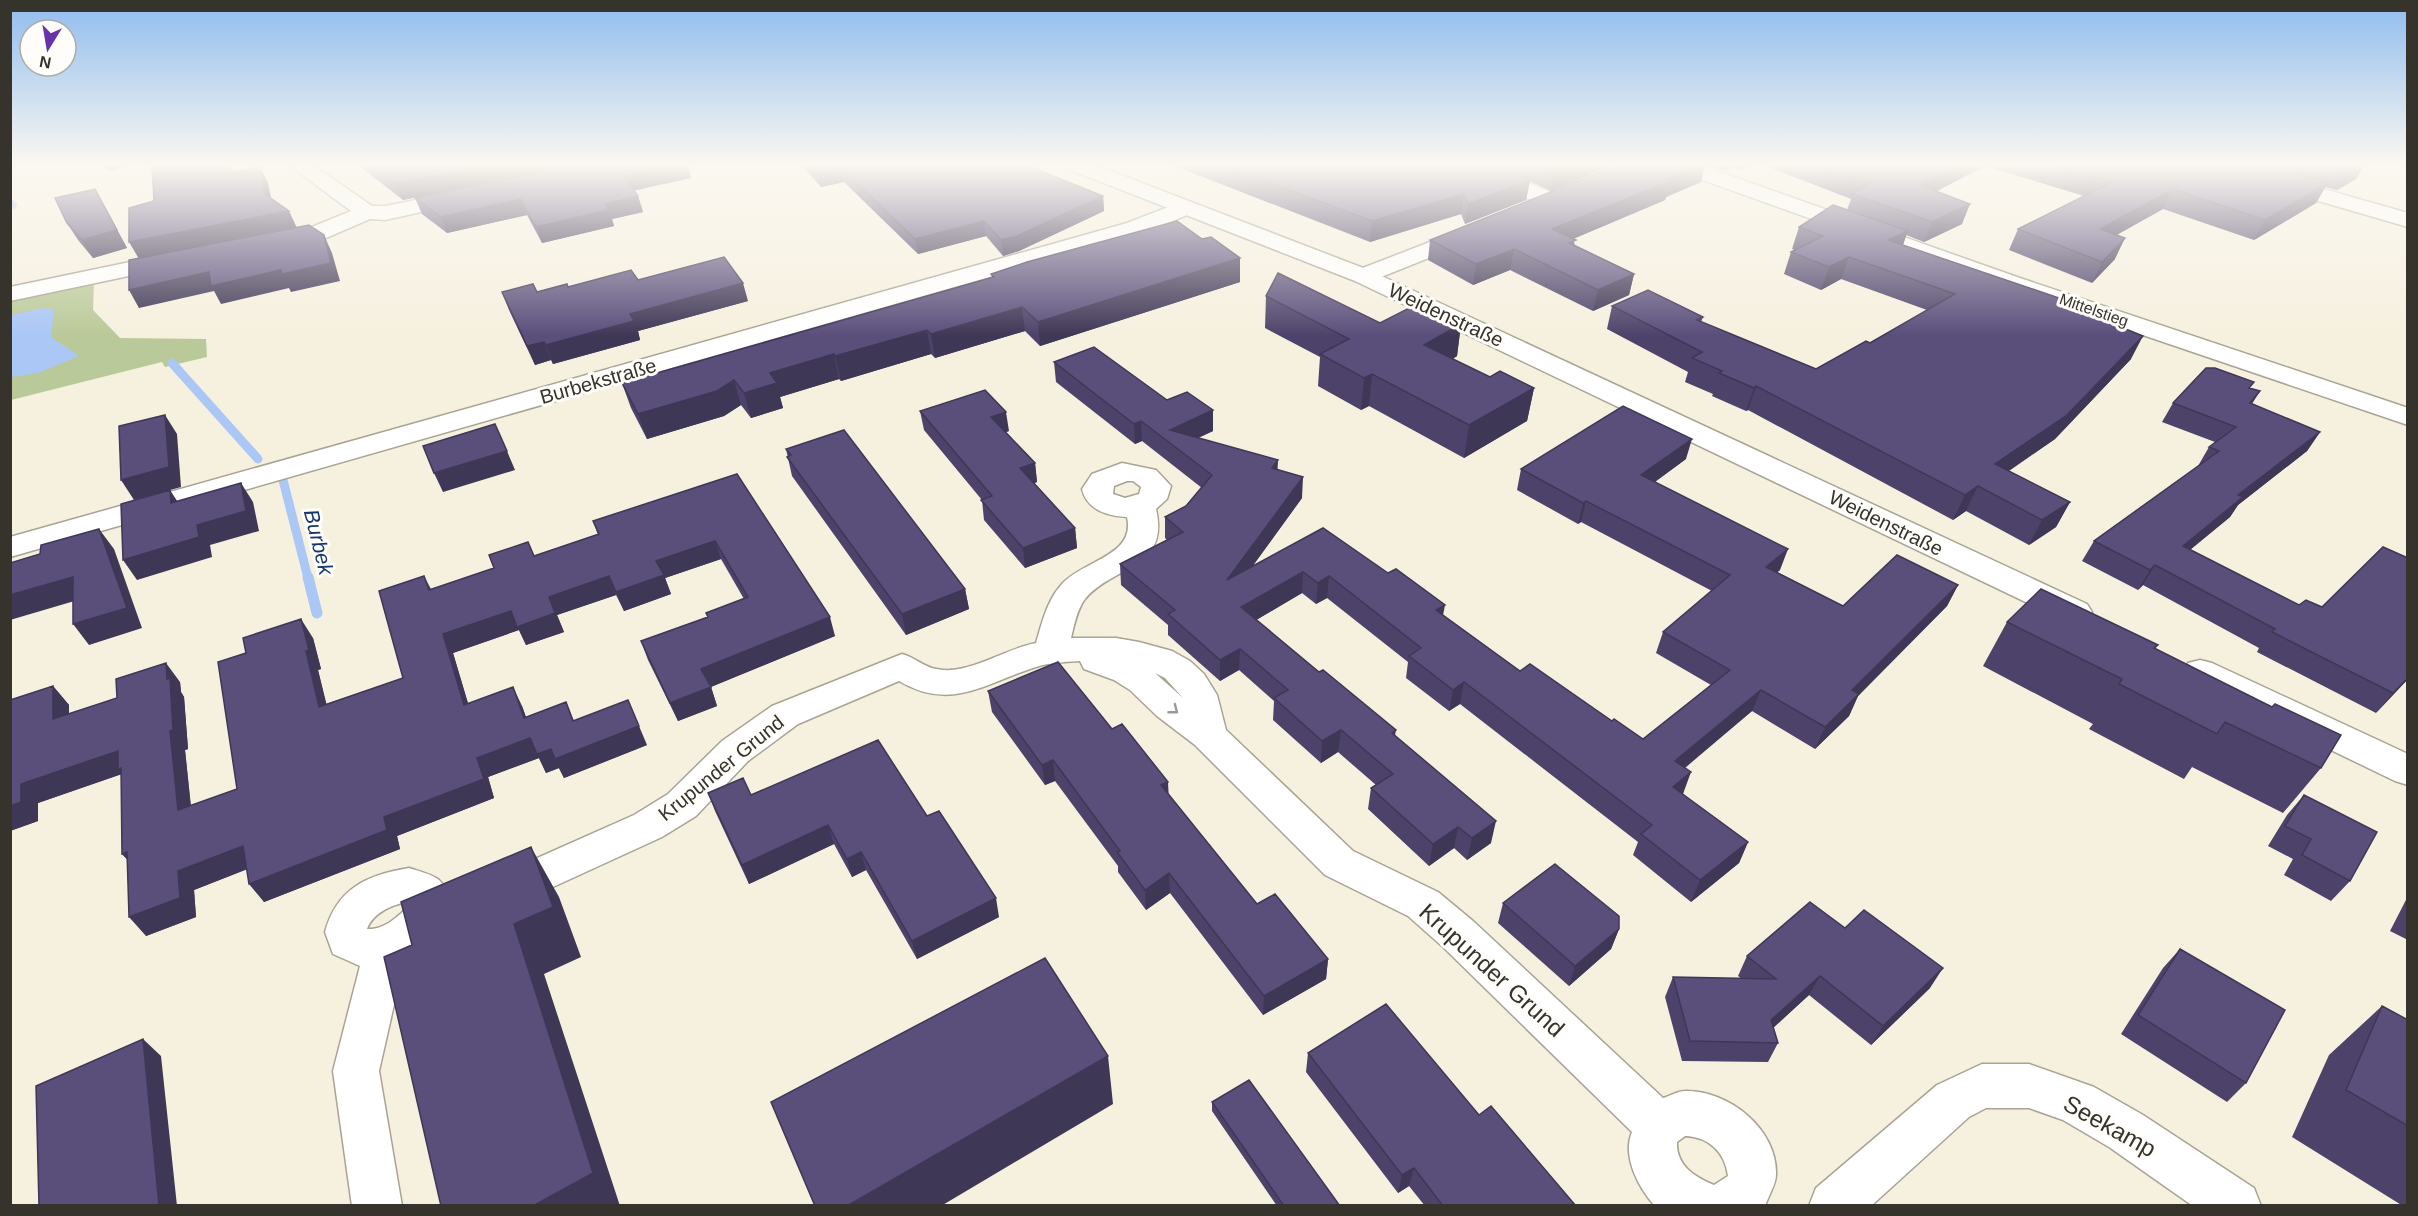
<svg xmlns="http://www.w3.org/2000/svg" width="2418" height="1216" font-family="Arial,sans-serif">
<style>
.green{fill:#bac999}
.water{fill:#aac7f6}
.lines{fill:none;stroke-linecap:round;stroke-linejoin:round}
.stream-far2{stroke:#aac7f6;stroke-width:8}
.stream-far1{stroke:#aac7f6;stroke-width:9}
.stream{stroke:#aac7f6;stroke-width:11}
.minor-casing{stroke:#a9a393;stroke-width:3}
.tertiary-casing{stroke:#a9a393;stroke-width:3}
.minor{fill:#fff;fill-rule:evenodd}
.tertiary{fill:#fff;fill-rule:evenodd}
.wall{fill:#4d436a}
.shaded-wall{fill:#3f3756}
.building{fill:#5a4e7b;stroke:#3f3756;stroke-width:1.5}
.oneway{stroke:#9a9996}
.labels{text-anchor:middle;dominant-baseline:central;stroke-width:6;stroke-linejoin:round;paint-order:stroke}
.far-street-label{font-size:16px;fill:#35332c;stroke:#fefdfa}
.street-label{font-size:20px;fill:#35332c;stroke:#fefdfa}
.water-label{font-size:21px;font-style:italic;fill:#15386e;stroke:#fefdfa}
.near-street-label{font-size:24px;fill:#35332c;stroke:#fefdfa}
</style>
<rect width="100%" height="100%" fill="#f6f0df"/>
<path class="green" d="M94,283L93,310L120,338L206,339L207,357L165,367L162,362L11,400L10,301Z"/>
<path class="water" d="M44,308L54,310L51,337L79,356L38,373L11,377V315Z"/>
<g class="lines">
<path class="stream-far2" d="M10,203L13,205"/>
<path class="stream-far1" d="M172,363L258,459
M283,480L308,578"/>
<path class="stream" d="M308,577L317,613"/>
<defs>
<path id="minor" d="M289,165H313L372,206H385L462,191L470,192L473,197L470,202L462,203L385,220L370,219L326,238L274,248L266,246L263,241L266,236L312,227L351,211Z
M1462,165H1490L1559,196L1562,201L1559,206L1551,208L1543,206L1465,169Z
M1669,165H1700L2020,278L2408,408V425L2004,288L1672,169Z
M2205,165H2239L2408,213V227L2208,169Z
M1184,201L1192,203L1195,208L1192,213L1143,233L10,557V537L1127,223Z
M1471,226L1479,228L1482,233L1479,238L1371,281L1363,283L1355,281L1351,276L1355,271Z
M173,253L181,255L185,260L181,265L10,301V287Z
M1122,463L1156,470L1171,486L1167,499L1156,509C1170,569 1114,565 1085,599C1077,609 1074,626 1071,638H1116L1139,642L1172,651L1190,661L1204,674L1217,695L1226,730L1353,851L1438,892L1473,921L1663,1098C1670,1096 1678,1091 1685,1091C1728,1090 1778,1129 1776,1175C1776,1184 1768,1197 1765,1206H1655C1638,1187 1622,1156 1632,1132L1443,947L1408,916L1325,875L1195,745L1157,716L1130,690L1114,680L1084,669L1080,661C1063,662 1045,663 1030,669C982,685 950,711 899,681L798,724L748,761L696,816L662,837L518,903L504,908L490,903L484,891L490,879L634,815L668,794L722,741L772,706L902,654C914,657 924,667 936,669C968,676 1004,649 1036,643C1042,623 1047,600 1062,584C1084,560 1136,556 1127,517C1107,516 1087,510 1082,489L1092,474ZM1127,481H1133L1141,487L1139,494L1125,498L1113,494L1114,486ZM1155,673L1165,678L1183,698ZM1685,1136C1709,1137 1725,1152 1728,1176L1714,1185C1695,1177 1676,1166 1677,1142Z
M409,868C418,871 432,874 439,880C469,908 430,943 405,956L379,1071L402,1206H352L333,1071L360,966L333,954L325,932C337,888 367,875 409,868ZM407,902L408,907C396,918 384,930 367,929C373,913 391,905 407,902Z
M1982,1064H2029L2094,1087L2143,1115L2254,1188L2261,1206H2193L2109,1147L2063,1120L2029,1108H1986L1969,1117L1871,1206H1809L1816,1188L1937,1085Z"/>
<path id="tertiary" d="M1065,165H1095L1371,271L2087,604L2092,612L2087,620L2075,623L2063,620L1355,281L1068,169Z
M2200,660L2212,663L2408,754V785L2395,781L2188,681L2183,672L2188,663Z"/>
</defs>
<use href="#minor" class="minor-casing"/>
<use href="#tertiary" class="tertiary-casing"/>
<use href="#minor" class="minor"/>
<use href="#tertiary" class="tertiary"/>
</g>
<path class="wall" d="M102,165H131L109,171Z
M358,165H568L403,200Z
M801,165H977L1103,196L1104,211L1019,251L1003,256L986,236L918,254L844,182L821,187Z
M1172,165H1613L1551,191L1530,181L1526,200L1465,224L1461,214L1370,242Z
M1708,165H1752L1741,170L1733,167L1724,171Z
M1763,165L1915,166L2364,165L2356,179L2337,190L2325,187L2316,203L2254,240L2163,209L2116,235L2115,259L2092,283L2009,250L2018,229L2084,196L1985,166L1937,191L1962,224L1924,242L1906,235L1903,245L2065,300L2063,304L2131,359L2055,439L2009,471L2070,502L2056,527L2029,545L1966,511L1953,520L1748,410L1746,411L1712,396L1713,394L1685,382L1688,372L1607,329L1612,306L1703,317L1701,322L1816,369L1870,343L1927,310L1841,279L1821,290L1784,274L1791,252L1795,250L1792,249L1799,227L1847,210L1851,199Z
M691,178L634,190L638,196L643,212L612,219L614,226L542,243L527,215L447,233L422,214L415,198Z
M1701,182L1666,197L1665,200L1573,239L1575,245L1634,274L1629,295L1593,311L1510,270L1473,285L1428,260L1430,240Z
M95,189L127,248L93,258L78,240L67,223Z
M991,274L1240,282L1040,346L1025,331L935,358L931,354L841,381L839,379L780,397L783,408L751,418L741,405L724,416L647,439L631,408L622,383L992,277Z
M638,280L748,301L638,331L640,340L553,364L551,360L535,365L509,310L502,292H537L568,287Z
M1266,296L1380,323L1461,324L1457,356L1453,359L1490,377L1534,388L1527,421L1464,458L1369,406L1361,410L1318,386L1320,357L1265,328Z
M1054,362L1167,400L1213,410V431L1198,438L1278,470L1302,498L1252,567L1323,528L1520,671L1643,739L1711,685L1656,653L1663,632L1712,591L1581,522L1578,524L1517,490L1521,469L1686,459L1655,482L1780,570L1777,572L1843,606L1958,585L1947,606L1858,696L1849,716L1815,749L1752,711L1685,768L1683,794L1748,842L1739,863L1691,902L1633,855L1638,842L1460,704L1449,711L1406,678L1408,662L1327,598L1316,604L1302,593L1256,620L1319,672L1396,730L1395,736L1491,843L1467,860L1454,848L1429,866L1368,809L1371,788L1376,785L1338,752L1321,763L1273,720L1274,701L1239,670L1220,681L1168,635V625L1121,585L1120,564L1167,540L1165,538V517L1186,506L1202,488L1142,441L1135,444L1056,382Z
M2251,388L2260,391L2252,404L2320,432L2307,451L2238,505L2230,517L2190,550L2408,679L2376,713L2257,652L2259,648L2143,585L2138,590L2082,561L2094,541L2198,466L2209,447L2215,442L2162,422L2173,403Z
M920,411L1009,431L1006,432L1035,463L1037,482L1034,483L1075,528L1077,548L1025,568L984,520L982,500L924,430Z
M786,449L965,589L969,609L906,635L792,476Z
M737,474L835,636L711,687L717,706L678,721L648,660L641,641L708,617L744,599L721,559L665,578L671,594L624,611L616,595L557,615L564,632L526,645L519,630L453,653L468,703L522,706L526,717L566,702L574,721L647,745L564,778L559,768L546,773L539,758L488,777L494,798L397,836L400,849L264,902L247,869L194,890L196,917L146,936L127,859L122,854V774L38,803V821L10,831V700L53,686L69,705V714L117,698L180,682L181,692L184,697L188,749L185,750L191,806L237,789L313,638L321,669L318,670L326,704L403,678L424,576L431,589L534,556L598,535L593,521Z
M2007,622L2158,645L2155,649L2321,768L2283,813L2192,767L2184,779L2089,729L2093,724L1983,666Z
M988,691L1112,729L1169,795L1257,904L1328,959L1326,979L1263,1015L1170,893L1146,910L1118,872V866L1055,781L1045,785L992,712Z
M708,793L751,795L927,816L999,917L917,959L866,870L852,877L834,844L749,884L715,811Z
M2304,795L2350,881L2331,901L2284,875L2293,859L2268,846L2287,815Z
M2408,896V940L2390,931Z
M1503,903L1619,929L1611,949L1569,986L1498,923Z
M1845,928L1930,988L1871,1045L1809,995L1773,1028L1778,1043L1768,1062L1682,1061L1665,997L1673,977L1742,979L1738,976L1747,956Z
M2180,949L2246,1083L2227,1102L2121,1034L2163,968Z
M2382,1006L2408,1020V1206H2403L2292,1137L2329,1055Z
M1308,1053L1479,1115L1576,1206H1425L1409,1186L1398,1193L1306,1072Z
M1212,1102L1340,1206H1277L1212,1111Z"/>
<path class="shaded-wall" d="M106,165H130L109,171Z
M487,165H568L403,200L396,184Z
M672,165H688L691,178L628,192L623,176Z
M1569,165H1613L1551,191L1555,171Z
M1699,165H1705L1701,182L1666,197L1665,200L1549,249L1552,229Z
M1726,165H1734L1733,167L1724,171Z
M1742,165H1752L1741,170Z
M1958,165H1985L1913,204L1920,185Z
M2358,165H2364L2356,179L2337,190L2348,171Z
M260,167L268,183L274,211L265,194Z
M841,168L844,182L821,187L818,173Z
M1530,180L1526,200L1465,224L1468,204Z
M2328,183L2316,203L2254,240L2265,220Z
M95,189L127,248L93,258L82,240Z
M2173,189L2163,209L2090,250L2100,229Z
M1464,194L1461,214L1370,242L1372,221Z
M638,196L643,212L612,219L614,226L542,243L536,227L605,204Z
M1103,196L1104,211L1019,251L1003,256L1001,240Z
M521,199L527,215L447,233L441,217Z
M1970,204L1962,224L1924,242L1932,222Z
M289,211L297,228L139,259L129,242Z
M984,221L986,236L918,254L915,239Z
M1908,231L1900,253L1888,240Z
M324,235L332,253L340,281L291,292L289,288L221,304L214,291L139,308L129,290L209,272L281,270Z
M2125,238L2115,259L2092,283L2102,262Z
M1514,249L1510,270L1473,285L1476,264Z
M1849,257L1841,279L1821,290L1829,267Z
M1240,258V282L1040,346L1038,322Z
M1634,274L1629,295L1593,311L1598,290Z
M743,283L748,301L638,331L640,340L553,364L546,345L630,314Z
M1022,307L1025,331L935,358L931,334Z
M1461,324L1457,356L1420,377L1424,345Z
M927,330L931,354L841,381L835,356Z
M2143,336L2131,359L2055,439L1983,488L1995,464Z
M544,342L551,360L535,365L527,346Z
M834,354L839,379L780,397L783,408L751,418L744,393L770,373Z
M1372,374L1369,406L1361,410L1364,378Z
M734,380L741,405L724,416L647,439L638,414Z
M1756,386L1748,410L1746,411L1754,388Z
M1534,388L1527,421L1464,458L1469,425Z
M1213,410V431L1176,448L1170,430Z
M1006,412L1009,431L994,436L991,417Z
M165,415L177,434L181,487L134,500L121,480Z
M1141,421L1142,441L1135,444L1134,424Z
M2320,432L2307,451L2238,505L2230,517L2170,566L2183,546L2238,495Z
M1692,439L1686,459L1635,496L1641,475Z
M507,451L515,470L443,492L434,473Z
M1278,460L1277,481L1272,468Z
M1035,463L1037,482L1022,488L1020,468Z
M1303,477L1302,498L1227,601V580Z
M241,483L253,502L259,531L210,545L212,557L137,580L123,560L197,525Z
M1978,486L1966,511L1953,520L1965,495Z
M170,490L183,510L171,503Z
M1586,501L1581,522L1578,524L1583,503Z
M2070,502L2056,527L2029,545L2042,520Z
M1075,528L1077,548L1025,568L1023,548Z
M99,529L114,549L142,628L89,645L73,624Z
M715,541L721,559L665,578L671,594L624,611L616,592L656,561Z
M1788,549L1780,570L1759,588L1766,567Z
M2155,565L2143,585L2138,590L2150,570Z
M1303,572L1302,593L1241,629V607Z
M609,576L616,595L557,615L564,632L526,645L519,630L453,653L474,724L464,705L443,634Z
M1329,576L1327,598L1316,604L1318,583Z
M73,577L88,597L10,620V595Z
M1958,585L1947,606L1858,696L1849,716L1815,749L1825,727L1852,690Z
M965,589L969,609L906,635L902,614Z
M1445,605L1441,626L1436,610Z
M830,617L835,636L708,688L701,669Z
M301,619L313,638L321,669L318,670L332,726L319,707L306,651Z
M1240,649L1239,670L1220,681V660Z
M166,663L180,682L181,692L184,697L188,749L185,750L193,829L178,810L170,731Z
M2408,678V679L2376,713L2393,693Z
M1464,682L1460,704L1449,711L1453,690Z
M53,686L69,705V738L53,719Z
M513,687L522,706L533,737L524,718Z
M711,687L717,706L678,721L670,703Z
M1761,690L1752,711L1667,782L1675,761Z
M639,726L647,745L564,778L559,768L546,773L539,758L488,777L494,798L397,836L400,849L264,902L249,884L384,817L477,758L530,738L551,749Z
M1341,730L1338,752L1321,763L1322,741Z
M118,751L133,770L38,803V821L10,831V806L21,784Z
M1053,760L1055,781L1045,785L1042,765Z
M1691,772L1683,794L1673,787Z
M1168,782L1169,802L1161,785Z
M1496,821L1491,843L1467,860L1472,838Z
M828,825L834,844L749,884L742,865Z
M1458,827L1454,848L1429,866L1433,844Z
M1748,842L1739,863L1691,902L1700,880Z
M243,846L258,865L194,890L196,917L146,936L129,917L178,871Z
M531,847L559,897L581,957L544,974L620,1206H533L514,924Z
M127,852L139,872L122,854Z
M861,852L866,870L852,877L847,859Z
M1169,873L1170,893L1146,910L1145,890Z
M996,898L999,917L917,959L912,941Z
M1619,929L1611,949L1569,986L1575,966Z
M1328,959L1326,979L1263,1015L1264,996Z
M1943,968L1930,988L1871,1045L1883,1026Z
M1820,976L1809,995L1761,1039L1771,1020Z
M143,1039L161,1056L177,1206H159Z
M1108,1056L1113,1104L941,1206H847Z
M1414,1168L1409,1186L1398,1193L1402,1175Z"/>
<path class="building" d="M152,165H225L233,172L260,167L265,194L289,211L129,242V208L154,201Z
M372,165H487L396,184Z
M571,165H672L623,176L638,196L605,204L609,210L536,227L521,199L441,217L415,198Z
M811,165H1026L1103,196L1017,236L1001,240L984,221L915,239L841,168L818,173Z
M1222,165H1496L1530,180L1468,204L1464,194L1372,221Z
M1542,165H1569L1555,171Z
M1618,165H1699L1666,179L1670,181L1552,229L1576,240L1569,243L1634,274L1598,290L1514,249L1476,264L1430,240Z
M1820,165H1958L1920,185L1970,204L1932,222L1852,194L1869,183Z
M2054,165H2265L2328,183L2265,220L2173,189L2100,229L2125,238L2102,262L2018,229L2112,182Z
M2328,165H2358L2348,171Z
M95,189L117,230L82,240L67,223L55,198Z
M1833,205L1908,231L1888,240L2065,300L2062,303L2143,336L2067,415L1995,464L2070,502L2042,520L1978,486L1965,495L1756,386L1754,388L1719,373L1722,371L1692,358L1702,352L1612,306L1648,290L1703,317L1697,320L1816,369L1866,341L1870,343L1955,294L1849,257L1829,267L1791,252L1823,236L1799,227Z
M1177,221L1202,239L1211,237L1240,258L1038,322L1022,307L931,334L927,330L835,356L834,354L770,373L777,383L744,393L734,380L717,391L638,414L622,383L994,277L991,274L1027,262Z
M309,225L324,235L331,263L282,274L281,270L211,286L209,272L129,290V260Z
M724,257L743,283L630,314L634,321L546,345L544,342L527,346L502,292L533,284L537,292L567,284L568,287L631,270L638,280Z
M1278,273L1380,323L1417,304L1461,324L1424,345L1490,377L1500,371L1534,388L1469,425L1372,374L1364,378L1320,354L1349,339L1266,296Z
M1094,347L1167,400L1187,392L1213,410L1170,430L1278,460L1272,468L1303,477L1227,580L1323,528L1388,573L1396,569L1445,605L1436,610L1520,671L1530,664L1612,721L1614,719L1643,739L1730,670L1663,632L1730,575L1586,501L1583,503L1521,469L1623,406L1692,439L1641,475L1788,549L1766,567L1843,606L1897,555L1958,585L1852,690L1859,694L1825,727L1761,690L1675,761L1691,772L1673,787L1748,842L1700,880L1641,834L1652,825L1464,682L1453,690L1409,656L1421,648L1329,576L1318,583L1303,572L1241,607L1319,672L1323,670L1396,730L1392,733L1496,821L1472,838L1458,827L1433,844L1371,788L1393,774L1341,730L1322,741L1274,698L1288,690L1240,649L1220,660L1168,614L1175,610L1120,564L1183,532L1165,517L1186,506L1212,475L1141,421L1134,424L1054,362Z
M2206,368H2215L2254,382L2249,388L2260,391L2250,403L2320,432L2238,495L2243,497L2183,546L2299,605L2306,600L2322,607L2383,547L2408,558V678L2393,693L2272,632L2275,629L2155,565L2150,570L2094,541L2219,451L2209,447L2236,427L2173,403Z
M985,390L1006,412L991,417L1035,463L1020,468L1075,528L1023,548L981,500L992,496L920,411Z
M165,415L169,467L121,480L119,426Z
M495,424L507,451L434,473L423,446Z
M844,430L965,589L902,614L787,457L791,455L786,449Z
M737,474L830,617L701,669L711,687L670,703L641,641L708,617L706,613L748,597L715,541L656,561L664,575L616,592L609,576L549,597L555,613L517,627L511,611L443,634L464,705L513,687L524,718L566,702L573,721L628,700L639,726L555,759L551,749L537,754L530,738L477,758L484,779L384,817L387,830L249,884L243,846L178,871L180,898L129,917L127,852L122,854L121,768L118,769V751L21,784V802L10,806V700L53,686V719L117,698L116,679L166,663L167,679L170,678L173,730L170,731L178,810L237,789L218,662L246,653L243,638L301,619L309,650L306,651L319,707L403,678L379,591L424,576L429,590L494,568L489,555L528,542L534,556L599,534L593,521Z
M241,483L246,511L197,525L199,537L123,560L121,504L170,490L171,503Z
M99,529L127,608L73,624V577L10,595V563L40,554L41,545Z
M2041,589L2158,645L2154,648L2272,707L2275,704L2341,735L2321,768L2225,722L2217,734L2119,684L2122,679L2007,622Z
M1058,662L1112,729L1122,724L1168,782L1161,785L1257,904L1275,894L1328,959L1264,996L1169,873L1145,890L1117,852L1120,851L1053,760L1042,765L988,691Z
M878,740L927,816L939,811L996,898L912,941L861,852L847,859L828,825L742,865L708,793L743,778L751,795Z
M2304,795L2377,832L2350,881L2302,855L2311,839L2285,826Z
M531,847L553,907L514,924L593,1173L533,1206H441L384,957L412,945L401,902Z
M1555,864L1619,916V929L1575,966L1503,903Z
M1810,902L1845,928L1864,910L1943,968L1883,1026L1820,976L1771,1020L1778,1043L1690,1041L1673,977L1776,979L1747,956Z
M2180,949L2285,1010L2246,1083L2138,1015Z
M1045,958L1108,1056L847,1206H815L771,1102Z
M1386,1004L1479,1115L1491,1106L1576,1206H1443L1414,1168L1402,1175L1308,1053Z
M2382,1006L2408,1020V1126L2346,1090Z
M143,1039L159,1206H39L36,1086Z
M1249,1080L1340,1206H1284L1212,1102Z"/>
<defs><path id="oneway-chevron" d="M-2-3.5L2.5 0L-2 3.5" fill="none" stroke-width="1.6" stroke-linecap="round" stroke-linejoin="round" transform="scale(1.5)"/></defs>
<use class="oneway" href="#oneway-chevron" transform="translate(1174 710) rotate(38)"/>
<linearGradient id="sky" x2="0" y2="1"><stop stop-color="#8fbcee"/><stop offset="0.49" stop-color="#fbf8f1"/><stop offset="1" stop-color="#fbf8f1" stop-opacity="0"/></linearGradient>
<rect width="2418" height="336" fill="url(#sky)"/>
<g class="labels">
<g class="far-street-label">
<text transform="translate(2094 310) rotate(19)">Mittelstieg</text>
</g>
<g class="street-label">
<text transform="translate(1446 315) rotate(25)">Weidenstraße</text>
<text transform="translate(598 381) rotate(-16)">Burbekstraße</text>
<text transform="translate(1886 523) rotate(26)">Weidenstraße</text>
<text transform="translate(721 768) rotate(-39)">Krupunder Grund</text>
</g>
<g class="water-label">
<text transform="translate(319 542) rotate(76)">Burbek</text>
</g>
<g class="near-street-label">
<text transform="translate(1492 970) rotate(42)">Krupunder Grund</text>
<text transform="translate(2110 1126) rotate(29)">Seekamp</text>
</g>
</g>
<rect width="2418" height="1216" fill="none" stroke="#35332c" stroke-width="24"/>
<g transform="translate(48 48) rotate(191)"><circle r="28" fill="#fefdfa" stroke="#aeaca8" stroke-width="1.5"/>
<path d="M0-4.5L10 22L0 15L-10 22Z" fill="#6832a9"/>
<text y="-9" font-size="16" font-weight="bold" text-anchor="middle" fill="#35332c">N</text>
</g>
</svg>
